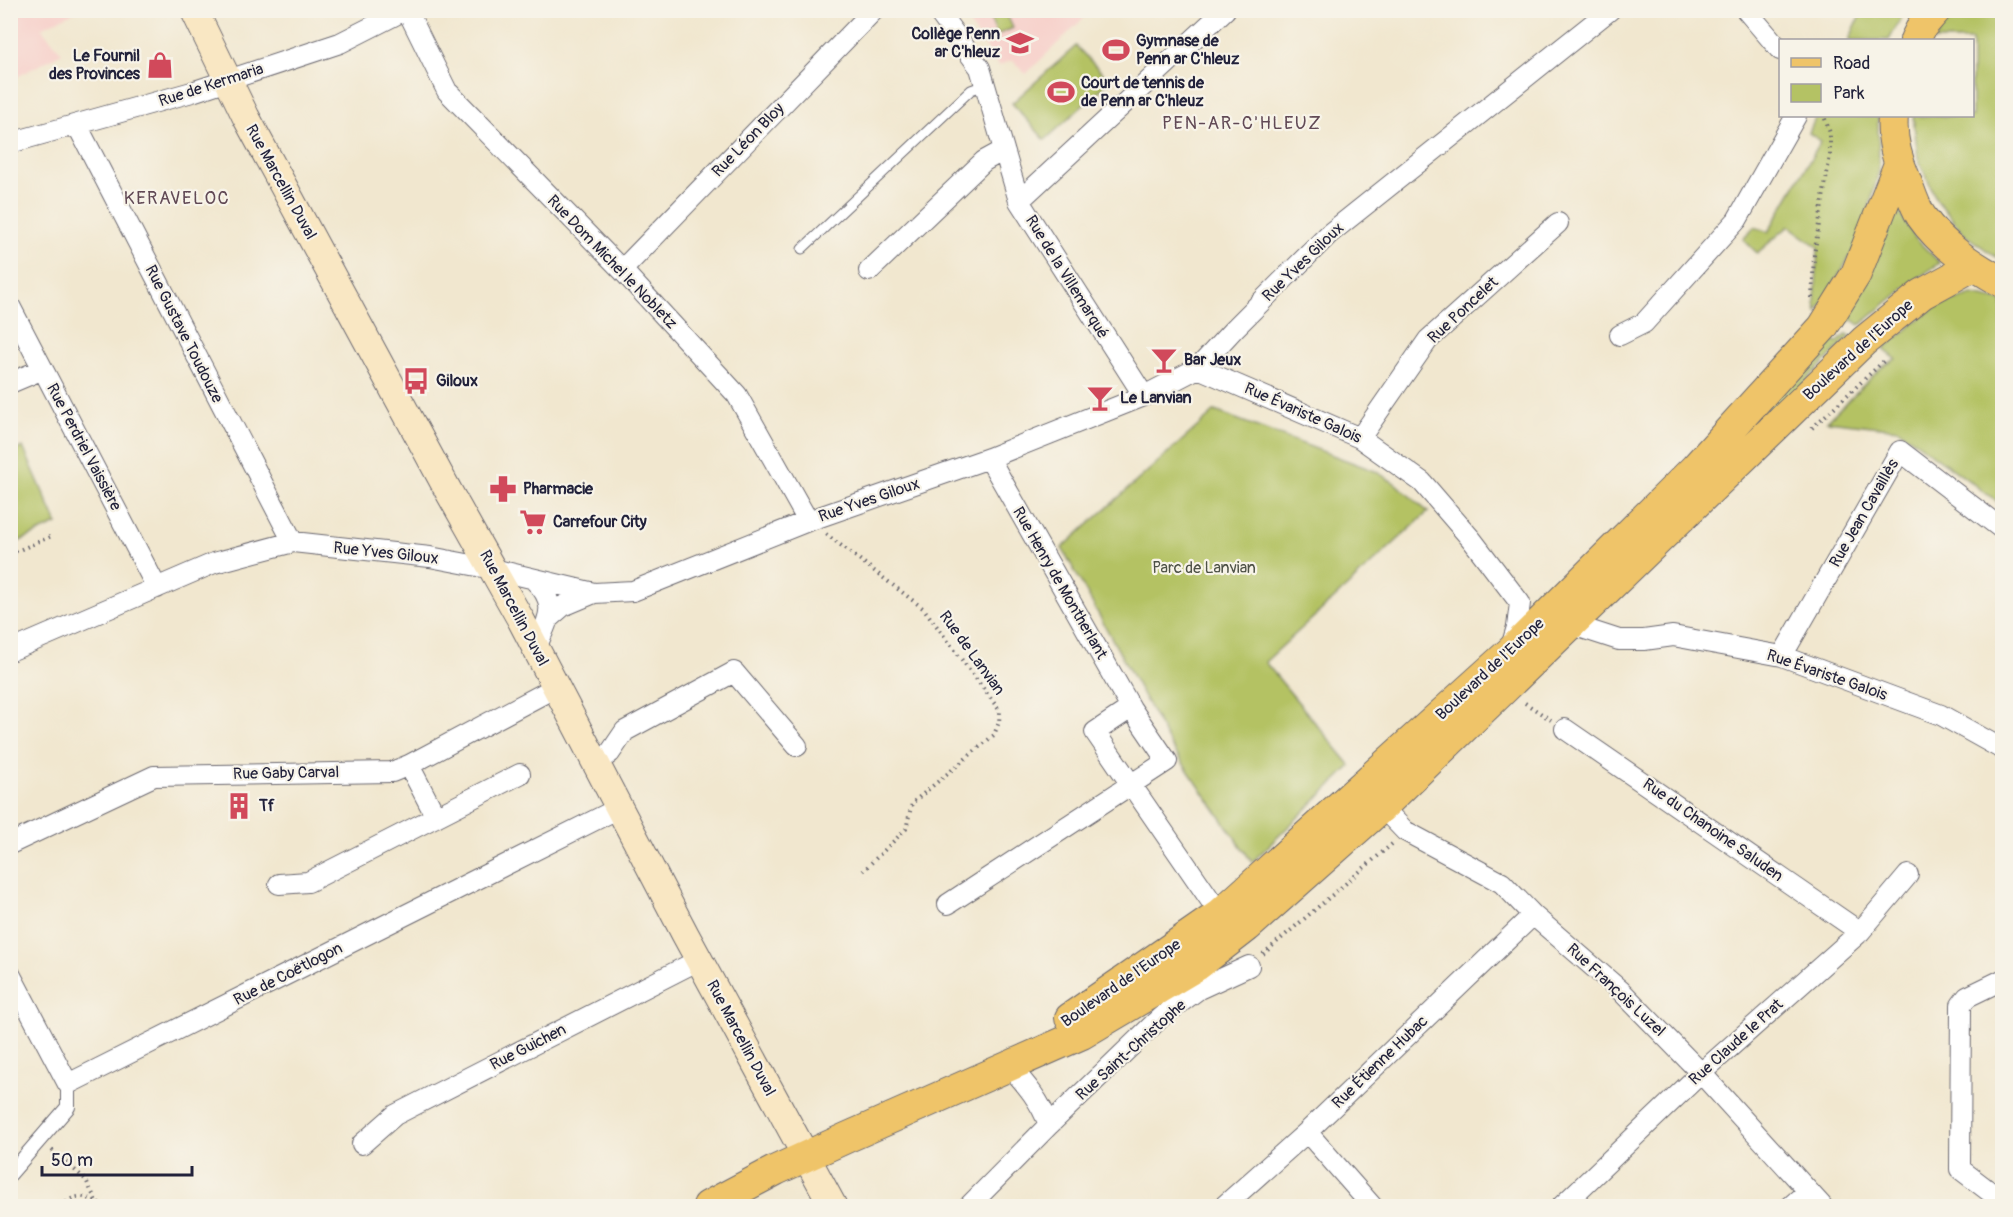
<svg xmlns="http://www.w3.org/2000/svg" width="2013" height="1217" font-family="Pangolin,sans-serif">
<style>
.built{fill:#f7d0ca}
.green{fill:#b4c264;stroke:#6b7250;stroke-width:1.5}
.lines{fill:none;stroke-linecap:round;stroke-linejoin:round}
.service-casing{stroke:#6a676f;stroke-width:11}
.pedestrian-casing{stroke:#6a676f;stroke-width:16}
.minor-casing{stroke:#6a676f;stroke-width:22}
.secondary-casing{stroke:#6a676f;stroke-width:29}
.primary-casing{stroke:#6a676f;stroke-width:32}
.path{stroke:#6a676f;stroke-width:4;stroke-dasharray:1.5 4.5;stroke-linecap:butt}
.service{stroke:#fff;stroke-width:9}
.pedestrian{stroke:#fff;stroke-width:14}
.minor{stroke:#fff;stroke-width:20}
.secondary{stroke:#f9e7c3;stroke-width:27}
.primary{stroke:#efc469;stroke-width:30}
.labels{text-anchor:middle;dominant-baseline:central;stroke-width:4.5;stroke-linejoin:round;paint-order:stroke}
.poi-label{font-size:16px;font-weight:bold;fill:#22223b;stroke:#f7f3e8;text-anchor:start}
.street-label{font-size:16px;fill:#22223b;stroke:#f7f3e8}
.park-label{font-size:16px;fill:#4e5247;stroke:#f7f3e8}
.neighbourhood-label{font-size:18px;letter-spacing:1.5px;fill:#614955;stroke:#f7f3e8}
</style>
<rect width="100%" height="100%" fill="#f7f3e8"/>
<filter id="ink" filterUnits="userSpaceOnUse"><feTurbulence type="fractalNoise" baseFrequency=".0167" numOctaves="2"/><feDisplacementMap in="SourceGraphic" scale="12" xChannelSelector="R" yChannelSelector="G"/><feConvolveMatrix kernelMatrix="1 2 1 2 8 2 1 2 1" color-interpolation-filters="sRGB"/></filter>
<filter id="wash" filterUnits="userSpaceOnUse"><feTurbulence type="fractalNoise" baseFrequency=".008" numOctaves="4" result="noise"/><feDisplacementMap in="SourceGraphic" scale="24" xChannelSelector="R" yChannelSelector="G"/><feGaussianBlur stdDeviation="1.35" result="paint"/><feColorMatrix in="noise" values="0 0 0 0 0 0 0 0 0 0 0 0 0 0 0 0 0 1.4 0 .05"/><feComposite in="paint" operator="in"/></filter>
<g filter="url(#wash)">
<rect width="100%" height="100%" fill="#f1e7cf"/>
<path class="built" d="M11,10L77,11L41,28L62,53L11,80Z
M960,11H1091L1026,74L1012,60L999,66Z"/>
<path class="green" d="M987,11H1005L1013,28L997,35Z
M1862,11V10L1905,11L1889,40H1849Z
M1959,11H2002V261L1965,235L1936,199L1918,158L1913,116H1972V40H1935L1941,29Z
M1076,46L1110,81L1045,140L1012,103Z
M1816,116H1878L1879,171L1861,238L1817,312L1815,303L1818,247L1789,226L1757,253L1743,239L1755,227L1768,232L1821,141L1809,133Z
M1895,205L1915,238L1940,263L1911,283L1860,325L1853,320L1840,324Z
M1972,295L2002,301V505L1898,429L1827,421L1882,367L1896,359L1883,349L1933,308Z
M1845,335L1850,336L1728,460L1722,454L1829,339L1837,343Z
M1215,411L1375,471L1395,483L1428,512L1265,662L1351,766L1252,862L1171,746L1062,548Z
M23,447L57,524L11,545V452Z"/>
</g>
<g filter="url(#ink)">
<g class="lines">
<defs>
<path id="service" d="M802,249L971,90L985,85"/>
<path id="pedestrian" d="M10,1174L68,1107V1084"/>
<path id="minor" d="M407,10L447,91L622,270L737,395L808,521
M937,10L980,68L1019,201L1144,396
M1746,10L1780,50
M77,125L293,542
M10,143L192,92L340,43L405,10
M1019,201L1225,10
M622,270L874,10
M869,271L984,161L1004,150
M10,306L157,588
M1620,335L1644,323L1737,220L1796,116
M1198,368L1360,438L1422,482L1472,540L1520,603L1517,627L1511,647
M10,383L43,369
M1360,438L1428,340L1558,223
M533,579C560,604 548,619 536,648
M548,619L563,606L594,593
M1575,621L1582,628L1619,640H1644L1673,636L1782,656L1941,715L2002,749
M10,651L214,563L293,542L430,557L493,569L594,593L633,591L808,521L989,458L1144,396L1198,368L1233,330L1329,234L1610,10
M1782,656L1900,451L2002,529
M1131,708L1095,732L1220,914
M1565,729L1860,932
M596,764L610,753L625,731L734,672L797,746
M409,765L436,817
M1382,807L1405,831L1502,883L1533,915L1620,990L1701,1073L1822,1206
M10,844L154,776L392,772L409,765L556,687
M279,884L308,882L520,774
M948,904L1167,761L1131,708L989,458
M10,974L68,1084L619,808
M2002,980L1967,997L1961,1005L1960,1169L2002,1201
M1010,1067C1027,1085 1040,1101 1049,1125
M1307,1132L1372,1206
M362,1144L395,1115L699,960
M969,1206L1049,1125L1161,1017L1199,989L1249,966
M1224,1206L1307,1132L1533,915
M1562,1206L1701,1073L1860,932L1908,875
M1791,1206L1808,1191"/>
<path id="secondary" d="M194,10L246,117L450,494L521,620L685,934L833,1206"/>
<path id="primary" d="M1915,40L1922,26L1936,10
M1893,116C1891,136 1897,159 1905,178C1910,190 1914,205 1921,216C1942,246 1971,265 2002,282
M1070,1018L1220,914L1510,652L1695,468L1823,327L1856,274L1899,164
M708,1206L776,1170L846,1138L1082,1034L1198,965L1247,927L1382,807L1864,341L1922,294L1973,266"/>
</defs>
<use href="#service" class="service-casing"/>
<use href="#pedestrian" class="pedestrian-casing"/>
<use href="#minor" class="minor-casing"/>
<use href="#secondary" class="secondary-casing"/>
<use href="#primary" class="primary-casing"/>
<path class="path" d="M1812,298L1814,255L1830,155V133L1824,116
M1812,428L1886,359
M826,534L924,609L1000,711L999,722L994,735L912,803L906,829L863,871
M10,554L54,535
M1525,703L1551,720
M1263,954L1392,844
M52,1150L86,1180L97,1203L103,1206
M61,1206C76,1195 80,1194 97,1202"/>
<use href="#service" class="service"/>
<use href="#pedestrian" class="pedestrian"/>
<use href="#minor" class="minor"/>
<use href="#secondary" class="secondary"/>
<use href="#primary" class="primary"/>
</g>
</g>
<defs>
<symbol id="school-bare" viewBox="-9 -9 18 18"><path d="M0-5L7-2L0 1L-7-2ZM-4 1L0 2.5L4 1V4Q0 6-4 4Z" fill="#d1495b" stroke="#f7f3e8" stroke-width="2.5" paint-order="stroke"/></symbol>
<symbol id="stadium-bare" viewBox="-9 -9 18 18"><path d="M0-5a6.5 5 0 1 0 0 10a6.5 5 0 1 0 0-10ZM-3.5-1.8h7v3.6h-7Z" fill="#d1495b" stroke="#f7f3e8" stroke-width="2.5" paint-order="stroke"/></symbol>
<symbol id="shop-bare" viewBox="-9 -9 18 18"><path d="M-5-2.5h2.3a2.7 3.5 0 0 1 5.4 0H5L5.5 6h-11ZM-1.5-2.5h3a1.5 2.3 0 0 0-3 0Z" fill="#d1495b" stroke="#f7f3e8" stroke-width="2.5" paint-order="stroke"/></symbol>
<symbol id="bar-bare" viewBox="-9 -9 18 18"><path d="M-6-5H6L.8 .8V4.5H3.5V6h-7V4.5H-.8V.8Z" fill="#d1495b" stroke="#f7f3e8" stroke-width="2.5" paint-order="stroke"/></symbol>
<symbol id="bus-bare" viewBox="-9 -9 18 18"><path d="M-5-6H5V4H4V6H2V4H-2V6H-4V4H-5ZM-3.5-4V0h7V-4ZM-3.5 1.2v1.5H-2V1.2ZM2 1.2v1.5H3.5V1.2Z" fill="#d1495b" stroke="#f7f3e8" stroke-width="2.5" paint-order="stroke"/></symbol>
<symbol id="pharmacy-bare" viewBox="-9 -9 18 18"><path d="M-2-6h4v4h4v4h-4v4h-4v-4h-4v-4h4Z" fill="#d1495b" stroke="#f7f3e8" stroke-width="2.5" paint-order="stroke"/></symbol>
<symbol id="supermarket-bare" viewBox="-9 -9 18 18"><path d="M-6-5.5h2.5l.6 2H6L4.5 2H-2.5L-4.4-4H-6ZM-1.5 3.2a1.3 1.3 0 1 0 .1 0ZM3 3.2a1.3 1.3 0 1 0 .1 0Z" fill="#d1495b" stroke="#f7f3e8" stroke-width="2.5" paint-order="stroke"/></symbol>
<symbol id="building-bare" viewBox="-9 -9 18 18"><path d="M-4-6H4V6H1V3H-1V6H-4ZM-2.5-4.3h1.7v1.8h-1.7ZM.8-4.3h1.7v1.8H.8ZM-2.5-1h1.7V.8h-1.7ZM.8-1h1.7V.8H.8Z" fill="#d1495b" stroke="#f7f3e8" stroke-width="2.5" paint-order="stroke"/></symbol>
</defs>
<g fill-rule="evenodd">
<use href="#school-bare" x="1001" y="24" width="38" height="38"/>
<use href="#stadium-bare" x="1097" y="31" width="38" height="38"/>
<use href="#shop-bare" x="141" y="46" width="38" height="38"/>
<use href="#stadium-bare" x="1042" y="73" width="38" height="38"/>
<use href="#bar-bare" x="1145" y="341" width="38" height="38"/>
<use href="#bus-bare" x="397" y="362" width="38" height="38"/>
<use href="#bar-bare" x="1081" y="379" width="38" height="38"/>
<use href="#pharmacy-bare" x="484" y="470" width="38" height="38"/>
<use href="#supermarket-bare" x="514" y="503" width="38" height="38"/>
<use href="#building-bare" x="220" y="787" width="38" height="38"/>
</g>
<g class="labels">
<g class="poi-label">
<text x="1000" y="34" text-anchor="end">Collège Penn<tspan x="1000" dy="18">ar C'hleuz</tspan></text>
<text x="1136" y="41">Gymnase de<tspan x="1136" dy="18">Penn ar C'hleuz</tspan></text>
<text x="140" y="56" text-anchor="end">Le Fournil<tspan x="140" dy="18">des Provinces</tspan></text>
<text x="1081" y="83">Court de tennis de<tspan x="1081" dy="18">de Penn ar C'hleuz</tspan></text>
<text x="1184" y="360">Bar Jeux</text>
<text x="436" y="381">Giloux</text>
<text x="1120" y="398">Le Lanvian</text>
<text x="523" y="489">Pharmacie</text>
<text x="553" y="522">Carrefour City</text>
<text x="259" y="806">Tf</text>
</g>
<g class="street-label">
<text transform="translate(211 85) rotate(-18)">Rue de Kermaria</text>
<text transform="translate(748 140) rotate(-46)">Rue Léon Bloy</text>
<text transform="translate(281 182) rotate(61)">Rue Marcellin Duval</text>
<text transform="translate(612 262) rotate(46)">Rue Dom Michel le Nobletz</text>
<text transform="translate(1303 262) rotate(-44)">Rue Yves Giloux</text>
<text transform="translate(1067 277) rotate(58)">Rue de la Villemarqué</text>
<text transform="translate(1463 310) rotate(-43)">Rue Poncelet</text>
<text transform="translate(184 334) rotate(63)">Rue Gustave Toudouze</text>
<text transform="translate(1858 350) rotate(-42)">Boulevard de l'Europe</text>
<text transform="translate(1303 413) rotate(24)">Rue Évariste Galois</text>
<text transform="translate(84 447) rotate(62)">Rue Perdriel Vaissière</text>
<text transform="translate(869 500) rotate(-19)">Rue Yves Giloux</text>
<text transform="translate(1864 513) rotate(-60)">Rue Jean Cavaillès</text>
<text transform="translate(386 553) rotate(6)">Rue Yves Giloux</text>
<text transform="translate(1060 583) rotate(60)">Rue Henry de Montherlant</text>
<text transform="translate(514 608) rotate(62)">Rue Marcellin Duval</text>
<text transform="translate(972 653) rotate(54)">Rue de Lanvian</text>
<text transform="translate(1490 669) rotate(-43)">Boulevard de l'Europe</text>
<text transform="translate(1827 675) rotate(19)">Rue Évariste Galois</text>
<text transform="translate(286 773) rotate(-1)">Rue Gaby Carval</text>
<text transform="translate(1713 830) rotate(35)">Rue du Chanoine Saluden</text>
<text transform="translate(288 974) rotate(-27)">Rue de Coëtlogon</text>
<text transform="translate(1121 983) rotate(-35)">Boulevard de l'Europe</text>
<text transform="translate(1616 990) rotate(43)">Rue François Luzel</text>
<text transform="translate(741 1038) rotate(62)">Rue Marcellin Duval</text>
<text transform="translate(1736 1042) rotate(-42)">Rue Claude le Prat</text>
<text transform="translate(528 1047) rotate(-27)">Rue Guichen</text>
<text transform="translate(1131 1050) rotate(-42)">Rue Saint-Christophe</text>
<text transform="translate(1380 1062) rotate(-44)">Rue Étienne Hubac</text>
</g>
<g class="park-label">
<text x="1204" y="568">Parc de Lanvian</text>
</g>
<g class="neighbourhood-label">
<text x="1242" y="123">PEN-AR-C'HLEUZ</text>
<text x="177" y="198">KERAVELOC</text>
</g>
</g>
<rect width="2013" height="1217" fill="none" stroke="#f7f3e8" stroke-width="36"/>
<rect x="1779" y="39" width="195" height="78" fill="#f7f3e8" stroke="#a29fa3" stroke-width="1.5"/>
<rect x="1791" y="58" width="30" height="9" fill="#efc469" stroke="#a29fa3" stroke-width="1.5"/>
<text x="1833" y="69" font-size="18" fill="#22223b">Road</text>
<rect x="1791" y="84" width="30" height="18" fill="#b4c264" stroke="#a29fa3" stroke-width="1.5"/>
<text x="1833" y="99" font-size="18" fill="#22223b">Park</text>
<path d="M42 1166v9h150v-9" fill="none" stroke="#22223b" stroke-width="3"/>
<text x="51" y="1166" font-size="18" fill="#22223b" stroke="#f7f3e8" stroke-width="4.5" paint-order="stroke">50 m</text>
</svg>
